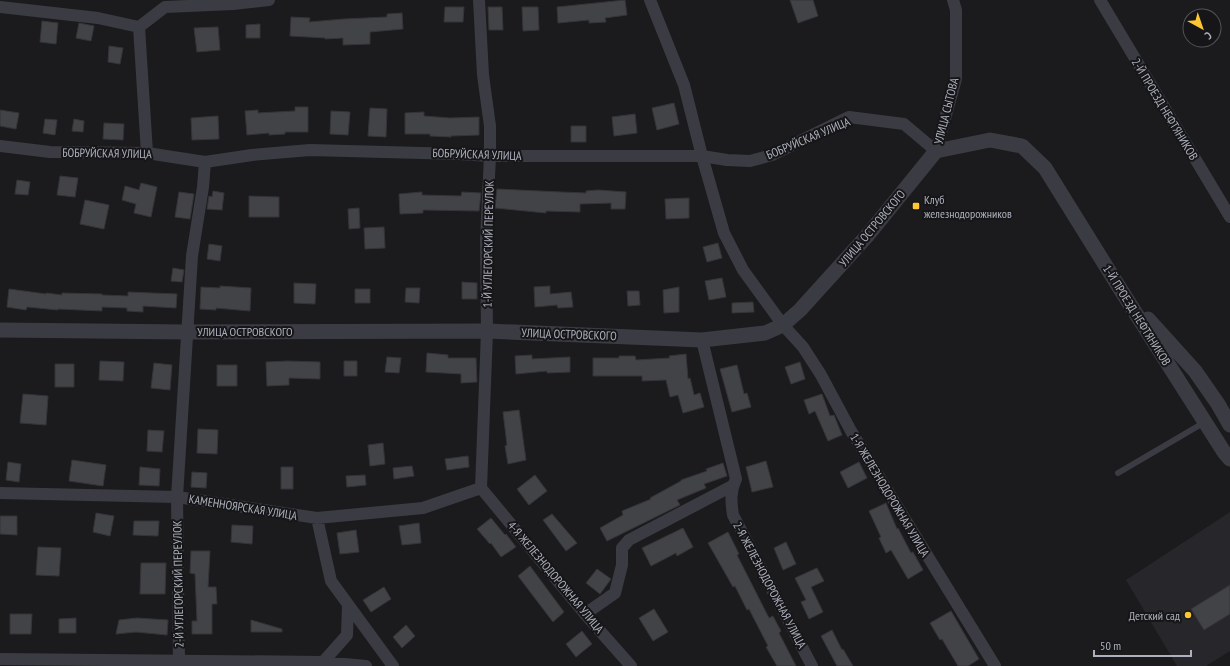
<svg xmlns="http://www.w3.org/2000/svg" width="1230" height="666" font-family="'PT Sans Narrow',sans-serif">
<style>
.built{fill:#27262a}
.building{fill:#424347;stroke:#353439}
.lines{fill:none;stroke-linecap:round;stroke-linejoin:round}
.service{stroke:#3b3c43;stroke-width:6}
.minor{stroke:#3b3c43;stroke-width:12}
.tertiary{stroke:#3b3c43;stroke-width:15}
.poi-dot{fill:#fdc632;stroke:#161618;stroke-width:1.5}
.labels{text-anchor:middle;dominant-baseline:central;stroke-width:4;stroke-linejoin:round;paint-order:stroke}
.street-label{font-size:12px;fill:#adb1bd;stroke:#161618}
.poi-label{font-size:12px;fill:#adb1bd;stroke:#161618;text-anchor:start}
</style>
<rect width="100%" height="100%" fill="#1b1b1d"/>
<path class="built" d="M1230,512V651L1206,666H1177L1126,580Z"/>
<path class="building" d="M625,0L627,15L605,18L606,22L589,23V20L558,23L557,7Z
M790,0H813L818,16L798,23Z
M445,7H464L463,22H444Z
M488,7H502L503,30H489Z
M522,7H538L539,30L523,31Z
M402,13L403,29L370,32V44L343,45V38L325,39V38L290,36L291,17L310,18L309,22L344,19L387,17V14Z
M42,21L58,23L56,44L40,42Z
M79,23L94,26L91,41L76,38Z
M260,24V38H246V25Z
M218,27L220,50L197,52L194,28Z
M109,46L123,48L120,64L108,62Z
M674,103L679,124L657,130L652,108Z
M295,107H308V132H285V134L269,135V133L247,135L245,111L258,110V113L295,111Z
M370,108L387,109L386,137L368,136Z
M0,110L19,113L16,129L0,126Z
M331,111L350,112L348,135L330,134Z
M424,112V116L450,118L479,117V135L451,136V137L430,136V134H405V113Z
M635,114L637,133L614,136L612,117Z
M218,116L219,139L192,140L191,118Z
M45,119L57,120L55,135L43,133Z
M74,119L84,121L83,132L72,131Z
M104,123L124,124L123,140L103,139Z
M571,126H586V142H571Z
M60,176L78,178L75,197L57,195Z
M17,180L30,182L28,195L15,194Z
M141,183L157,187L151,217L134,213L136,204L122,200L125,186L139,190Z
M497,189L561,192L586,193V191L598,190L626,192L625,209H611V203L580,204V212L546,211V213L495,208Z
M213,191L224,193L222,210L207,209L209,196L212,197Z
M179,192L194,194L190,219L175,217Z
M422,192V195L461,196L462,192L481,193L479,211L423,210V213L400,214L399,194Z
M249,196L279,197V217H249Z
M689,198V218L666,219L665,199Z
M85,200L109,205L104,229L80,224Z
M359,208L360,228L349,229L348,209Z
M384,227L385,248L365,249L364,228Z
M718,243L722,258L707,262L703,247Z
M209,244L222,246L220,261L207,259Z
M173,268L184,270L182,282L171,281Z
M722,278L726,297L709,300L705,281Z
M462,282L477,283V299H462Z
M294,283L316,284L315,304L294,303Z
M220,286L251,288L250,311L216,308V310L200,309L201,287L220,288Z
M550,286V294L571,292L573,307L558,308L557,305L535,307L534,287Z
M679,287V312L664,313L663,290Z
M406,288H420L419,303L405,302Z
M9,289L46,294V293L62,295V293L102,294V295L128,296V292L177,294L176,308L143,306V312L127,311V308L102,307V311L58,309V310L27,307L26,310L7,307Z
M355,289H370V303H355Z
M627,291H639L640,305L628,306Z
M753,302L754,312L732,313V303Z
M427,353L448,355V358H476L477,382L461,383V374L426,372Z
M686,354L688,379L690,378L694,395L700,393L704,407L683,413L678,395L670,397L666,380L642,381V376H593V358H619V356H635L636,360L670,358L669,356Z
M532,355V359L570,357V372L547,373V371L516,374L515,356Z
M387,357L401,358L399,373L385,372Z
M100,361L124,362L123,381L99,380Z
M288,361L320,362V379L289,378V385L267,386L266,362Z
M344,361H357V376H344Z
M800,362L805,379L791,384L785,367Z
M154,363L172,365L170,390L151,388Z
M55,364H74V387H55Z
M217,365H237V386H217Z
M737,365L744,394L747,393L751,407L732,412L720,369Z
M23,394L48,396L46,425L20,423Z
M822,394L830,416L834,415L842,435L828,441L815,411L809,414L804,400Z
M519,410L526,460L508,464L505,446L507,445L503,412Z
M198,429L218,430L217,454L197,453Z
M148,430L164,431L162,452L147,451Z
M383,443L385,464L370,466L368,445Z
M468,456L469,467L447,470L445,459Z
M72,460L106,465L103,486L69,481Z
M766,461L773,487L752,492L746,467Z
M8,462L21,464L19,482L6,480Z
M859,462L867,478L848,488L840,472Z
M723,463L727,476L704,484L706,488L677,500L680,505L607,541L600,528L623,515L622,511L651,499L650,498L681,481V480L707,471L706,469Z
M412,466L414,476L394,479L393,468Z
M140,467L160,469L159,486L139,485Z
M281,467H293V489H281Z
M192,472L207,473L206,488L191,487Z
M365,475L366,485L347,487L346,476Z
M535,475L547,491L529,505L517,489Z
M886,503L897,529L898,528L911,553L913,552L923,570L908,579L891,550L886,553L879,538L881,537L869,511Z
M96,513L114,516L110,536L93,532Z
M552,514L577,543L566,551L543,520Z
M0,516H17V535L0,534Z
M491,518L505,535L506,534L516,547L501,557L491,543L490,544L477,529Z
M134,521H159L158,536L133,535Z
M419,523L421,543L402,545L399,526Z
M232,525L253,526L252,544L231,542Z
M683,528L693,547L677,556L676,553L651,566L642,548Z
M356,530L359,552L340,554L337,533Z
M728,532L739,554L737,555L769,618L773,616L781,631L779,633L796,666H777L766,647L768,646L749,609L747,610L735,586L733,587L708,543Z
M786,542L796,564L783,570L774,548Z
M38,547L61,548L59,576L36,575Z
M191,551H210L208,587H216L217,604H212V634H192V621H197L195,574L190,573Z
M141,563H166L165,594H140Z
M530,566L564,612L553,622L518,576Z
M817,568L824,581L811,587L823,612L809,619L801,602L806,600L795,578Z
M597,569L611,579L600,594L586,583Z
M1230,585V614L1204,630L1191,609Z
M384,587L391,599L371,612L363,600Z
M654,609L668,632L653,641L639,618Z
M951,611L979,659L968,666H958L942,639L940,640L930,623Z
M10,614H32L31,634H10Z
M76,618V633H59V619Z
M137,618L168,620L167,635L136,632L116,634L119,620Z
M251,620L282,629V632H251Z
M406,625L415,636L402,648L393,637Z
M832,630L842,650L843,649L853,666H837L821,636Z
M582,631L592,644L576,657L566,644Z"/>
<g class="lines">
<path class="service" d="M1118,473L1205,422"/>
<path class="minor" d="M479,0L483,75L490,126V156L486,239L487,331L481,488
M650,0L684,85L702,156L724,233L743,270L783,325L803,347L821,375L851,431L995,666
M1100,0L1230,217
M0,7L98,18L139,27L165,7L233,4L269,0
M139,27L147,153
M0,146L50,152L147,153L205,162L252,155L310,150L459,154L490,156H702L727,160L750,161L772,155L849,117L904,124L936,151L956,79V10L953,0
M702,340L736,479C730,491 731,502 733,515L812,666
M481,488L585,614L631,666
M0,493L177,497L317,518L423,508L481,488
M317,518L331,581L393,666
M585,614L615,593L622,565V548L629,540L732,486
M0,659L323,662L366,666
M323,662L347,635L348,605
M174,666L179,661L177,497L192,256L203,187L205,162"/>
<path class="tertiary" d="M1148,319L1195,371L1218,404L1230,425
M0,330L188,332L487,331L702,340L765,333L783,325L800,310L867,236L936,151L990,140L1022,146L1045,168L1119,287L1224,452L1230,459"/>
</g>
<g class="poi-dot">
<rect x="912" y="202" width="8" height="8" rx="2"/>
<circle cx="1188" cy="615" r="4"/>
</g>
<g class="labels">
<g class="street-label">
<text transform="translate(1165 109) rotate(59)">2-Й ПРОЕЗД НЕФТЯНИКОВ</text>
<text transform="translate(946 111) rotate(-76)">УЛИЦА СЫТОВА</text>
<text transform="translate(808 138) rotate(-23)">БОБРУЙСКАЯ УЛИЦА</text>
<text transform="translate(107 153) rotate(1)">БОБРУЙСКАЯ УЛИЦА</text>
<text transform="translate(477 154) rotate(2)">БОБРУЙСКАЯ УЛИЦА</text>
<text transform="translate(872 228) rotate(-50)">УЛИЦА ОСТРОВСКОГО</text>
<text transform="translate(488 244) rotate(-89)">1-Й УГЛЕГОРСКИЙ ПЕРЕУЛОК</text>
<text transform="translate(1137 315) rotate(58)">1-Й ПРОЕЗД НЕФТЯНИКОВ</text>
<text x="245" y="331">УЛИЦА ОСТРОВСКОГО</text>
<text transform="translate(569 334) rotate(2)">УЛИЦА ОСТРОВСКОГО</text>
<text transform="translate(890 495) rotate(59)">1-Я ЖЕЛЕЗНОДОРОЖНАЯ УЛИЦА</text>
<text transform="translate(243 507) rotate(9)">КАМЕННОЯРСКАЯ УЛИЦА</text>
<text transform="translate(556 577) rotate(50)">4-Я ЖЕЛЕЗНОДОРОЖНАЯ УЛИЦА</text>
<text transform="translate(178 584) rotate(-91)">2-Й УГЛЕГОРСКИЙ ПЕРЕУЛОК</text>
<text transform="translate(770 585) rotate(62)">2-Я ЖЕЛЕЗНОДОРОЖНАЯ УЛИЦА</text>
</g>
<g class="poi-label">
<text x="924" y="199">Клуб<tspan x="924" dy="14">железнодорожников</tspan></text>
<text x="1180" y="615" text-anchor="end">Детский сад</text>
</g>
</g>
<g transform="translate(1202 28) rotate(140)"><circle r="19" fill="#161618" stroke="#52545a"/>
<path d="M0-3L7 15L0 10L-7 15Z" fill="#fdc632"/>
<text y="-6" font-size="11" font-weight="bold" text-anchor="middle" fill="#adb1bd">С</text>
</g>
<path d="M1094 650v6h97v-6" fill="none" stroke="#adb1bd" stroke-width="2"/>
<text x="1100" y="650" font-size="12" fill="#adb1bd" stroke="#161618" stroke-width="3" paint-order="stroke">50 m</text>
</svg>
